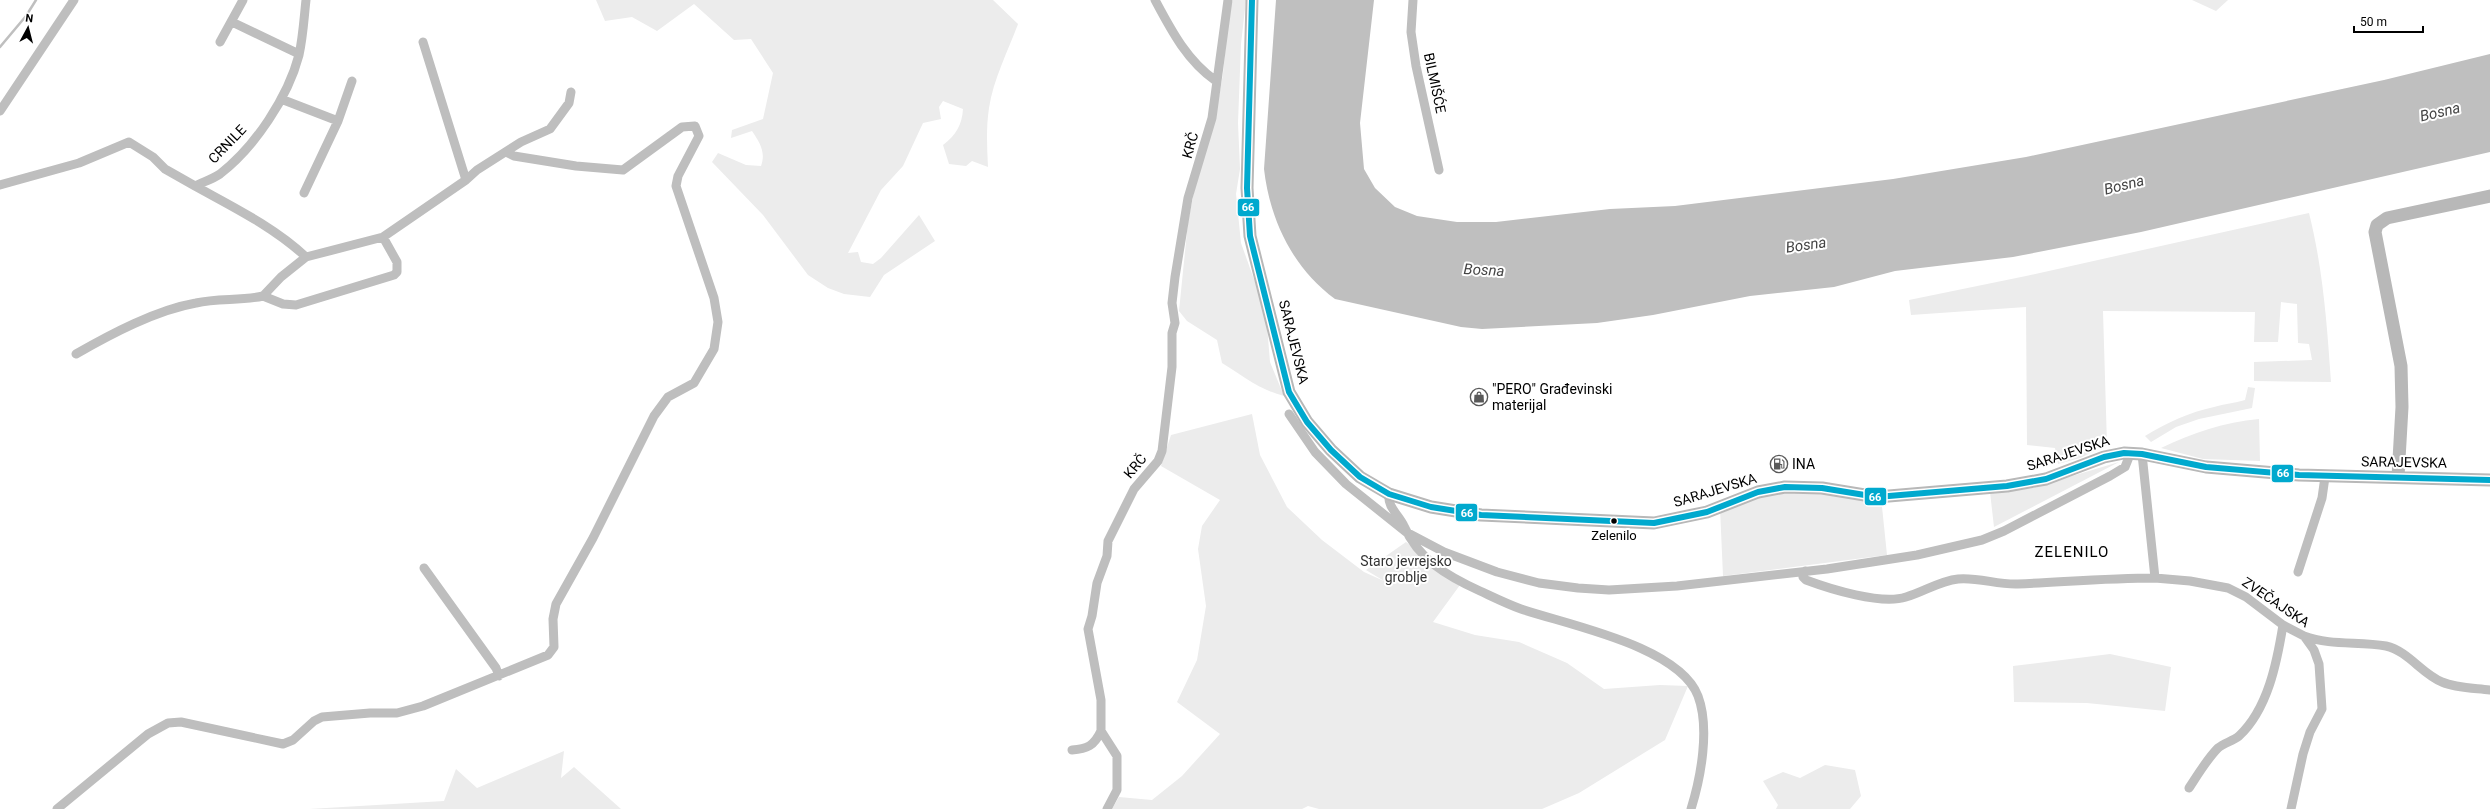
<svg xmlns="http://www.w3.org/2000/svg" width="2490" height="809" font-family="Roboto,sans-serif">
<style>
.green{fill:#ececec}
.water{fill:#bfbfbf}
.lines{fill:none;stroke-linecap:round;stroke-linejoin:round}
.stream{stroke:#bfbfbf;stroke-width:2.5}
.street{stroke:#bebebe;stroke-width:9}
.secondary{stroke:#b8b8b8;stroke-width:13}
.bus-1-casing{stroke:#fff;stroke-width:9}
.bus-1{stroke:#00a9ce;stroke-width:6}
.bus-dot{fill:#000;stroke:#fff;stroke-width:1.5}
.labels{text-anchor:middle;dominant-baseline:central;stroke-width:4;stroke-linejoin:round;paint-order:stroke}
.bus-label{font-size:13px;fill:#000;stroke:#fff}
.street-label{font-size:14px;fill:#000;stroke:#fff}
.poi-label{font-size:14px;fill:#000;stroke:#fff;text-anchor:start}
.park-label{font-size:14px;fill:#333;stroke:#fff}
.water-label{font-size:15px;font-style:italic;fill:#444;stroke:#fff}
.neighbourhood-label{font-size:15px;letter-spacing:1px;fill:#000;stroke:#fff}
.line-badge{stroke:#fff;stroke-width:1.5}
.badge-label{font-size:11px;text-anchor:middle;font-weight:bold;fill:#fff}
</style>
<rect width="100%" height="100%" fill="#fff"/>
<path class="green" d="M596,0H993L1018,24C1008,51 993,80 989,108C986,128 987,147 988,167L972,161L966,166L949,164L943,145C956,135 962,125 963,109L943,101L939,107L941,119L923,123L903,166L881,190L848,253L858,252L861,262L873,264L881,258L919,215L935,241L884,275L870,297L844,294L828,288L808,275L763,215L712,162L718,153L746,165L761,166C766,152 760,143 752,131L731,138L732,130L763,119L773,73L751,39L734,40L694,4L657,31L632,17L605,21Z
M1233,0H1246L1241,44L1238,123L1240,169L1236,194L1241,243L1266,313L1270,362L1284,396C1260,390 1243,376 1222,363L1217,340L1187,321L1179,311L1188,222L1194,192L1215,119L1223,74L1229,9Z
M2192,0H2228L2216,11Z
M2309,213C2323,269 2327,324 2331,382L2254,381V362L2312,360L2309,344L2298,343L2297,304L2281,302L2278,342H2254L2255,312L2103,311L2107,445L2080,458L2058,464L2055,448L2027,445L2026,307L1911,315L1909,300L2026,276Z
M2248,387L2255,388L2252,408L2199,419L2176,427L2151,442L2145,436C2166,423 2190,412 2214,407C2224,404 2235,403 2245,400Z
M1252,414L1260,455L1287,507L1322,540L1364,572L1384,581L1366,570L1406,542L1460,585L1433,622L1475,635L1519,642L1567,663L1604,689L1660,685L1688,686L1665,740L1579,793L1542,809H1319L1308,806L1302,809H1112L1119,797L1152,800L1182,776L1220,734L1177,702L1197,660L1206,606L1198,549L1202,526L1220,500L1161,466L1171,435Z
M2259,419L2260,461L2203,459L2161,448C2193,433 2224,422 2259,419Z
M2119,462L1994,527L1990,492L2032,488Z
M1779,492L1881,497L1887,555L1723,576L1720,508Z
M2110,654L2171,667L2165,711L2087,703L2014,702L2013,666Z
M564,751L561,778L574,767L621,809H309L444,801L456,769L477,788Z
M1825,765L1855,770L1861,796L1850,809H1776L1778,805L1763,781L1783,772L1800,778Z"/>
<path class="water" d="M1276,0H1374L1360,123L1364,169L1375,188L1395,207L1417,216L1457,222H1496L1610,209L1675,206L1893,179L2026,157L2384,80L2490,54V152L2141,232L2013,257L1895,271L1834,287L1750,296L1653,315L1597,323L1482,329L1461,327L1335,299C1293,268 1270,221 1264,169Z"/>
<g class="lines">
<path class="stream" d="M0,47L26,16L36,0"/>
<path class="street" d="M1155,0C1171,30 1187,61 1216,81
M1413,0L1411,32L1416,66L1439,170
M232,22L299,54
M220,42L243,0
M423,42L466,180
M281,99L338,121
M0,111L74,0
M0,185L79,163L129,142L153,157L165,169L195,186C203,182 213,179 220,174C255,147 288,97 299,55C303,37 304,18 306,0
M195,186C233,207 274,227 306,257L383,237L466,180L477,170L521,142L550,129L569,103L571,92
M304,193L338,121L352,81
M263,296L283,304L296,305L394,275L397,272V262L383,237
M76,354C111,334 156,310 196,303C218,298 241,301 263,296L281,277L306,257
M1289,414L1315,452L1346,484L1406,532L1444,552L1497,572L1539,583L1578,588L1609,590L1677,586L1827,569L1917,555L1982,540L2004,531L2110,476L2125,467L2131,452
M2142,454L2155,578L2190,581L2228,588L2246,597L2283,625L2304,636L2314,650L2319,664L2322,709L2310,732L2303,754L2291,809
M1389,494C1387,507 1399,515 1404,526C1418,559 1447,576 1480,591C1493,597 1507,604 1521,609C1568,625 1679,646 1698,696C1710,728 1701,777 1691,809
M424,568L496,668L499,676
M1805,571L1803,577L1806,580C1830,589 1881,605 1906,597C1924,592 1939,581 1958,579C1978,577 1998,585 2018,584C2064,582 2109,578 2155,578
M2298,572L2322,498L2325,477
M2304,636C2331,646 2359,641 2386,646C2408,651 2422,674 2442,682C2456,688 2474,688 2490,690
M1072,750C1087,749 1094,746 1101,731
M2189,788C2197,776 2207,759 2218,748C2224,743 2233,741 2239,736C2268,709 2277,662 2283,625
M57,809L148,734L168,723L181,722L283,744L293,740L314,721L322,717L370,713H397L423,706L548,655L554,647L553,619L556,604L593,538L654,416L668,397L694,383L714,349L718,322L714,298L676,186L678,176L699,136L695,126L682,127L623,170L576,166L514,156L506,152
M1107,809L1117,790V756L1101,731V700L1088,629L1092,616L1097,583L1107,556L1108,541L1134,489L1158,461L1162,451L1172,367V333L1175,323L1172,303L1175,277L1188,198L1212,118L1228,0"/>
<path class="secondary" d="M1252,0L1247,188L1250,236L1289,392L1307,422L1331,450L1360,477L1389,494L1431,507L1481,515L1654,523L1707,512L1758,492L1785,487L1822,488L1877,497L2007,486L2046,479L2104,457L2124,453L2142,454L2206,467L2299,475L2490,480
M2398,477L2402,407L2401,366L2375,232L2377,225L2387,218L2490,196"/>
<defs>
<path id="bus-1" d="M1252,0L1247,188L1250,236L1289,392L1307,422L1331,450L1360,477L1389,494L1431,507L1481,515L1654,523L1707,512L1758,492L1785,487L1822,488L1877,497L2007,486L2046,479L2104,457L2124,453L2142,454L2206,467L2299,475L2490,480"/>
</defs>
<use href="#bus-1" class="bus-1-casing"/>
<use href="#bus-1" class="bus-1"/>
</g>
<defs>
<symbol id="shop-ring" viewBox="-11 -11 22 22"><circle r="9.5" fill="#fff" stroke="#595959" stroke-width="1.5"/><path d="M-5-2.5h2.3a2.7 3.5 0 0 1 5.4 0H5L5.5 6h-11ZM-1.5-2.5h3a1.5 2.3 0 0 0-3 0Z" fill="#595959"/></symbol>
<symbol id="fuel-ring" viewBox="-11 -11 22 22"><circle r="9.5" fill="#fff" stroke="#595959" stroke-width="1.5"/><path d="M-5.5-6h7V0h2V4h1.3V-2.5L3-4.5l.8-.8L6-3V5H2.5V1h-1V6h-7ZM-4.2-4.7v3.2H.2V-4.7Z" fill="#595959"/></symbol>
</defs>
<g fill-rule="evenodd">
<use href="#shop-ring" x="1469" y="387" width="20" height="20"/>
<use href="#fuel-ring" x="1769" y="454" width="20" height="20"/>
</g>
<circle class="bus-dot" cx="1614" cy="521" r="3.5"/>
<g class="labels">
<g class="bus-label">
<text x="1614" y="535">Zelenilo</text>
</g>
<g class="street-label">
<text transform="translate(1435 83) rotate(78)">BILMIŠĆE</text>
<text transform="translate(227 144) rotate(-46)">CRNILE</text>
<text transform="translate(1190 145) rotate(-74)">KRČ</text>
<text transform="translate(1294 342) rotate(76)">SARAJEVSKA</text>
<text transform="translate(2068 453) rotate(-18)">SARAJEVSKA</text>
<text transform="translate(2404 462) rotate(1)">SARAJEVSKA</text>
<text transform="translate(1135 466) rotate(-50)">KRČ</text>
<text transform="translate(1715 490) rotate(-17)">SARAJEVSKA</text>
<text transform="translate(2276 602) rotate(34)">ZVEČAJSKA</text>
</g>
<g class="poi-label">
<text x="1492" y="389">"PERO" Građevinski<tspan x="1492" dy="16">materijal</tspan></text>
<text x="1792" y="464">INA</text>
</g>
<g class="park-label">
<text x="1406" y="561">Staro jevrejsko<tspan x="1406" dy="16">groblje</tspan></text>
</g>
<g class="water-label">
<text transform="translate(2440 112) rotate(-13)">Bosna</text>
<text transform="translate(2124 185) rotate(-14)">Bosna</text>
<text transform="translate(1806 245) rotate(-8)">Bosna</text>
<text transform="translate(1484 270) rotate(3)">Bosna</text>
</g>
<g class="neighbourhood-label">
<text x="2072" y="552">ZELENILO</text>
</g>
</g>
<g class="line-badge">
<rect x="1237" y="198" width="23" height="19" rx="4" fill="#00a9ce"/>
<rect x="2271" y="464" width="23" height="19" rx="4" fill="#00a9ce"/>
<rect x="1864" y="487" width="23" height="19" rx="4" fill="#00a9ce"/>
<rect x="1455" y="503" width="23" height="19" rx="4" fill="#00a9ce"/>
</g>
<g class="badge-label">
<text x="1248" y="211">66</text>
<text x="2283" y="477">66</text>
<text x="1875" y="501">66</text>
<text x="1467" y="517">66</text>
</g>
<g transform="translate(28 28) rotate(7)" stroke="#ffffff" stroke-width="3" paint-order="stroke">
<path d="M0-3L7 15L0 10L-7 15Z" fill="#000000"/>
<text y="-6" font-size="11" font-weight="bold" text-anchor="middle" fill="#000000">N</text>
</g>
<path d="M2354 26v6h69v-6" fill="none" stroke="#000000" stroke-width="2"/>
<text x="2360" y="26" font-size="12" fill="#000000" stroke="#ffffff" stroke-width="3" paint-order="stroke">50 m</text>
</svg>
